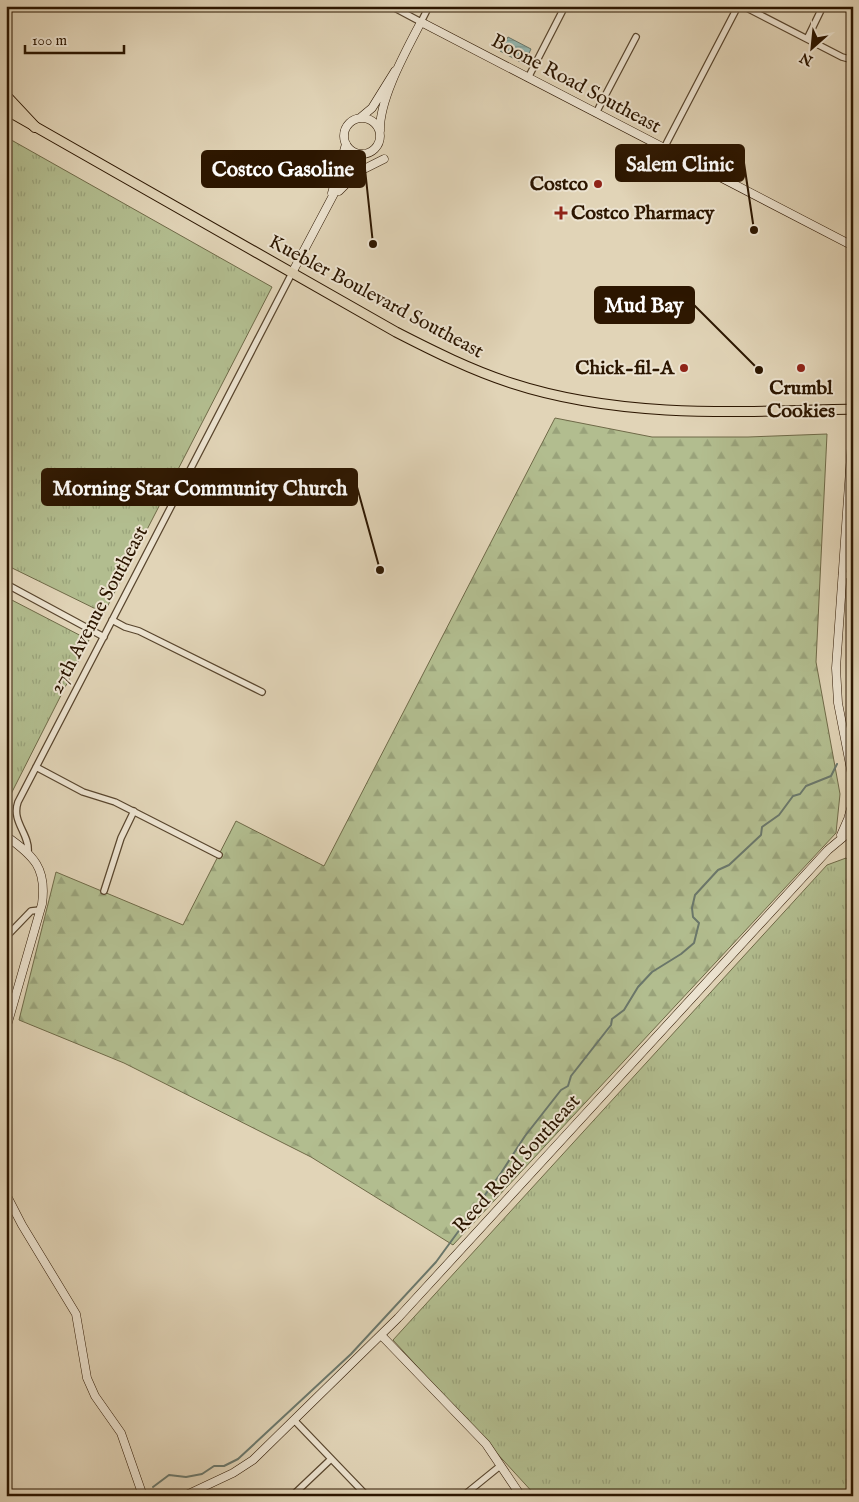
<svg xmlns="http://www.w3.org/2000/svg" width="859" height="1502" font-family="'IM FELL English',serif">
<style>
.grass{fill:url(#grass-tufts);stroke:#6f6a48}
.forest{fill:url(#forest-firs);stroke:#6f6a48}
.water{fill:url(#water-rules);stroke:#6a776b}
.lines{fill:none;stroke-linecap:round;stroke-linejoin:round}
.stream{stroke:#6a776b;stroke-width:2}
.street-casing{stroke:#59462e;stroke-width:8}
.secondary-casing{stroke:#2c1600;stroke-width:9}
.primary-casing{stroke:#2c1600;stroke-width:11}
.highway-casing{stroke:#2c1600;stroke-width:12}
.street{stroke:#ece3d0;stroke-width:5.5}
.secondary{stroke:#ece3d0;stroke-width:8}
.primary{stroke:#e1d4b7;stroke-width:9}
.highway{stroke:#e1d4b7;stroke-width:10}
.poi-dot{fill:#8f2418;stroke:#ece3d0;stroke-width:2}
.labels{text-anchor:middle;dominant-baseline:central;stroke-width:4;stroke-linejoin:round;paint-order:stroke}
.street-label{font-size:20px;fill:#2c1600;stroke:#ece3d0}
.poi-label{font-size:20px;font-weight:bold;fill:#2c1600;stroke:#ece3d0;text-anchor:end}
.leader{fill:none;stroke:#2c1600;stroke-width:2}
.callout-dot{fill:#2c1600;stroke:#ece3d0;stroke-width:2}
.callout{fill:#2c1600;stroke:#2c1600;stroke-width:2}
.callout-label{font-size:21px;text-anchor:middle;font-weight:bold;fill:#fff}
</style>
<defs>
<pattern id="grass-tufts" width="24" height="20" patternUnits="userSpaceOnUse" patternTransform="scale(1.25)"><rect width="24" height="20" fill="#b2bd8f"/><path d="M3 7l-1-3M5 7V3M7 7l1-3M15 17l-1-3M17 17v-4M19 17l1-3" fill="none" stroke="#99a27a"/></pattern>
<pattern id="forest-firs" width="22" height="20" patternUnits="userSpaceOnUse" patternTransform="scale(1.25)"><rect width="22" height="20" fill="#b2bd8f"/><path d="M5 1l3.5 6h-7zM16 11l3.5 6h-7z" fill="#99a27a"/></pattern>
<pattern id="water-rules" width="6" height="5" patternUnits="userSpaceOnUse" patternTransform="scale(1.25)"><rect width="6" height="5" fill="#94b8b2"/><path d="M0 2.5h6" fill="none" stroke="#809d97"/></pattern>
</defs>
<rect width="100%" height="100%" fill="#e1d4b7"/>
<filter id="stains"><feTurbulence type="fractalNoise" baseFrequency=".004" numOctaves="4"/><feColorMatrix values="0 0 0 0 .2 0 0 0 0 .09 0 0 0 0 .02 0 0 0 .5 -.17"/></filter>
<radialGradient id="worn" r=".72"><stop offset=".6" stop-color="#630" stop-opacity="0"/><stop offset="1" stop-color="#630" stop-opacity=".3"/></radialGradient>
<path class="grass" d="M6,137L272,287L104,613L6,565Z
M6,597L89,640L12,792L6,810Z
M846,858L853,864V1496H536L393,1340L827,865Z"/>
<path class="forest" d="M555,418L652,437H748L827,434L816,662L840,794L836,833L453,1245L311,1157L124,1063L19,1020L56,872L183,925L236,821L324,866Z"/>
<path class="water" d="M508,37L531,49L524,64L500,51Z"/>
<g class="lines">
<path class="stream" d="M153,1487L169,1475L186,1477L202,1474L214,1466H224L238,1459L351,1354L436,1262L501,1173L525,1136L561,1090L568,1086L571,1076L611,1025L612,1019L624,1010L638,987L652,972L681,954L694,943L699,923L693,917L692,908L695,895L718,870L729,865L761,835L762,827L779,815L793,796L800,794L806,786L831,776L837,764"/>
<defs>
<path id="street" d="M391,6L421,22L429,6
M743,6L842,57L853,60
M807,39L823,6
M528,78L565,6
M596,113L636,37
M664,148L738,6
M842,574L853,577
M6,584L104,637
M112,620L125,627L139,631L262,692
M36,767L83,792L115,802L219,855
M28,852C30,834 11,822 18,802L292,273
M104,891L121,838L134,811
M6,937L31,911L40,910
M295,1421L367,1496
M292,1496L331,1459
M463,1496L500,1466"/>
<path id="secondary" d="M360,118L372,108L395,71
M344 136a18 18 0 1 1 36 0a18 18 0 1 1-36 0Z
M380,131C379,99 406,51 421,22L853,246
M339,191L358,172L384,159
M332,193L346,144
M292,273L346,171L364,154
M853,427L836,668L838,703L853,780
M841,835L848,819L853,802
M6,836C34,856 47,868 42,904L6,1029
M6,1194L22,1225L76,1314L87,1378L95,1396L121,1433L143,1496
M381,1335L486,1444L521,1496
M184,1496L233,1473L253,1460L398,1318L828,850L853,829"/>
<path id="primary" d="M6,110L396,332C433,351 471,370 511,383C621,419 739,412 853,409"/>
<path id="highway" d="M6,96L35,127"/>
</defs>
<use href="#street" class="street-casing"/>
<use href="#secondary" class="secondary-casing"/>
<use href="#primary" class="primary-casing"/>
<use href="#highway" class="highway-casing"/>
<use href="#street" class="street"/>
<use href="#secondary" class="secondary"/>
<use href="#primary" class="primary"/>
<use href="#highway" class="highway"/>
</g>
<g class="poi-dot">
<circle cx="598" cy="184" r="5"/>
<path d="M558.5 205.5h5v5h5v5h-5v5h-5v-5h-5v-5h5z"/>
<circle cx="684" cy="368" r="5"/>
<circle cx="801" cy="368" r="5"/>
</g>
<g class="labels">
<g class="street-label">
<text transform="translate(576 84) rotate(28)">Boone Road Southeast</text>
<text transform="translate(376 297) rotate(28)">Kuebler Boulevard Southeast</text>
<text transform="translate(99 610) rotate(-62)">27th Avenue Southeast</text>
<text transform="translate(517 1164) rotate(-48)">Reed Road Southeast</text>
</g>
<g class="poi-label">
<text x="588" y="184">Costco</text>
<text x="571" y="213" text-anchor="start">Costco Pharmacy</text>
<text x="674" y="368">Chick-fil-A</text>
<text x="801" y="388" text-anchor="middle">Crumbl<tspan x="801" dy="23">Cookies</tspan></text>
</g>
</g>
<path class="leader" d="M754 230L744 163M373 244L365 169M759 370L694 305M380 570L357 487"/>
<g class="callout-dot">
<circle cx="754" cy="230" r="5"/>
<circle cx="373" cy="244" r="5"/>
<circle cx="759" cy="370" r="5"/>
<circle cx="380" cy="570" r="5"/>
</g>
<g class="callout">
<rect x="616" y="145" width="128" height="36" rx="5"/>
<rect x="202" y="151" width="163" height="36" rx="5"/>
<rect x="595" y="287" width="99" height="36" rx="5"/>
<rect x="42" y="469" width="315" height="36" rx="5"/>
</g>
<g class="callout-label">
<text x="680" y="171">Salem Clinic</text>
<text x="283" y="176">Costco Gasoline</text>
<text x="644" y="312">Mud Bay</text>
<text x="200" y="495">Morning Star Community Church</text>
</g>
<rect width="859" height="1502" fill="none" stroke="#e1d4b7" stroke-width="25"/>
<rect x="8" y="8" width="844" height="1487" fill="none" stroke="#2c1600" stroke-width="2.5"/>
<rect x="12" y="12" width="834" height="1477" fill="none" stroke="#2c1600"/>
<g transform="translate(812 48) rotate(207)" stroke="#ece3d0" stroke-width="4" paint-order="stroke">
<path d="M0-4L9 19L0 12L-9 19Z" fill="#2c1600"/>
<text y="-8" font-size="14" font-weight="bold" text-anchor="middle" fill="#2c1600">N</text>
</g>
<path d="M25 45v8h99v-8" fill="none" stroke="#2c1600" stroke-width="2.5"/>
<text x="32" y="45" font-size="15" fill="#2c1600" stroke="#ece3d0" stroke-width="4" paint-order="stroke">100 m</text>
<rect width="100%" height="100%" filter="url(#stains)"/>
<rect width="100%" height="100%" fill="url(#worn)"/>
</svg>
